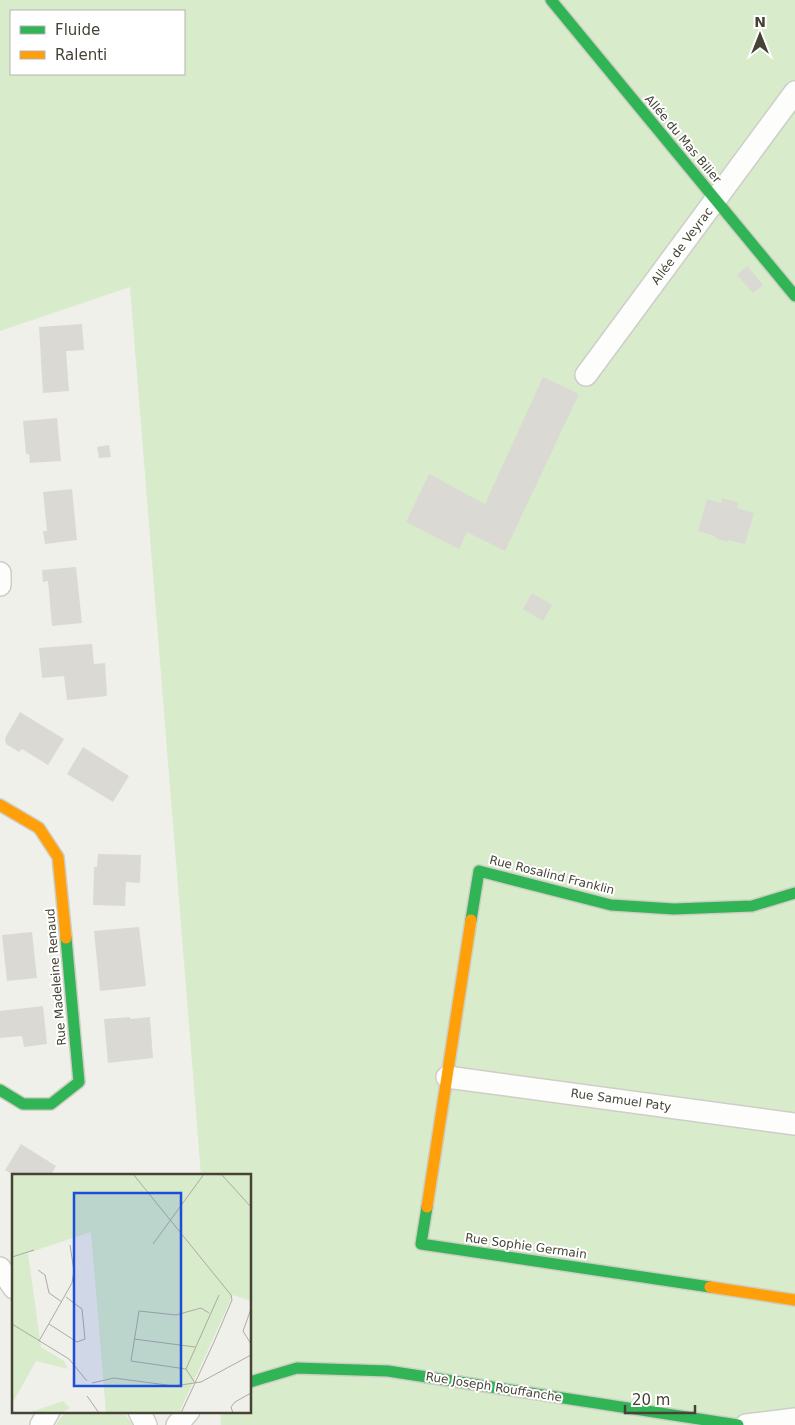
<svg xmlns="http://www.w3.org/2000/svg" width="795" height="1425" font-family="'DejaVu Sans',sans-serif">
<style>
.green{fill:#d8ebcb;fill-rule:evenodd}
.building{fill:#dad9d3}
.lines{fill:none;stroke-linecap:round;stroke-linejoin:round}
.street-casing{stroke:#cecec8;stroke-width:24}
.fast-casing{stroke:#cfcec2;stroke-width:14}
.slow-casing{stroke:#cfcec2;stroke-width:14}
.street{stroke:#fdfdfc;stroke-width:21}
.fast{stroke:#30b455;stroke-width:11}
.slow{stroke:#ff9f0a;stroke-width:11}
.labels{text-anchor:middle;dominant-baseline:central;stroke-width:4;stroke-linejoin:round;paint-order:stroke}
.street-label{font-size:12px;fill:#464336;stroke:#fff}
.inset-road{fill:none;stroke:#acaba3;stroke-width:1}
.view{fill:#1d4ed8;fill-opacity:0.15;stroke:#1d4ed8;stroke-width:2.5}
.inset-edge{fill:none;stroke:#464336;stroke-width:2.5}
</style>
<rect width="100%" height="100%" fill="#f0f0eb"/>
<path class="green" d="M0,0H795V1425H221L220,1411H250V1175H201L130,287L0,331ZM11,11H184V74H11Z
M67,1411H122L133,1425H56L59,1420Z"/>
<path class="building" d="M747,266L763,285L753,293L737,275Z
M82,324L84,350L66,351L69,391L43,393L39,327Z
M543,377L579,394L505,551L467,532L459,549L406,522L429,474L485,504Z
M57,418L61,461L30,463L29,454H26L23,421Z
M109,445L111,457L99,458L97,447Z
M72,489L77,540L45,544L43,531H47L43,492Z
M722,498L739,503L737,508L754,513L745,544L728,540L727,542L715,538V536L698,531L707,499L721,503Z
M76,567L82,623L52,626L48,581L43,582L42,570Z
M532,593L552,605L543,621L523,609Z
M92,644L94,664L105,663L107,696L67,700L64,676L42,678L39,648Z
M20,712L64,739L48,765L22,749L19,752L6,744L5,738Z
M83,747L129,776L113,802L67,774Z
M98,854L141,855L140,883L126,882L125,906L93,905L94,867H97Z
M139,927L146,986L100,991L94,931Z
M32,932L37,978L7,981L2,935Z
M43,1006L47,1044L24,1047L22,1036L0,1038V1011Z
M130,1017V1019L150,1017L153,1058L108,1063L104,1019Z
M21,1144L56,1166L51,1175H14L5,1170Z"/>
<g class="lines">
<defs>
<path id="street" d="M586,375L795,92
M0,573V585
M447,1077L795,1124
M0,1268L14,1288
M139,1411L146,1425
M41,1425L49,1411
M177,1425L189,1411
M746,1425L795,1419"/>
<path id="fast" d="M551,0L795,296
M471,920L479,871L611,905L674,909L752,906L795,893
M0,1090L23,1104H51L79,1082L66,938
M427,1207L421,1244L710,1287
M250,1382L297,1368L388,1371L738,1425"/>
<path id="slow" d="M0,805L39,828L58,857L66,938
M427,1207L471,920
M710,1287L795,1300"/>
</defs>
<use href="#street" class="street-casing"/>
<use href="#fast" class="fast-casing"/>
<use href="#slow" class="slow-casing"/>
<use href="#street" class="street"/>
<use href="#fast" class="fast"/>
<use href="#slow" class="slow"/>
</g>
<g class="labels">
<g class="street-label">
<text transform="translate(683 139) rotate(50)">Allée du Mas Bilier</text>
<text transform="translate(682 246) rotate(-53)">Allée de Veyrac</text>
<text transform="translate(552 875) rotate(14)">Rue Rosalind Franklin</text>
<text transform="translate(56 977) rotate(-95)">Rue Madeleine Renaud</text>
<text transform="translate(621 1100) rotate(8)">Rue Samuel Paty</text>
<text transform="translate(526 1246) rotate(8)">Rue Sophie Germain</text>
<text transform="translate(494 1387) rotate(9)">Rue Joseph Rouffanche</text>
</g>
</g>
<g transform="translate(12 1174)">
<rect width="239" height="239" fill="#f0f0eb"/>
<path d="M0,0H239V127L221,121L167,239H94L79,58L16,79L29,173L52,187L56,195L24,187L0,230ZM51,227L58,234L49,239H16Z" fill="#d8ebcb"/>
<path class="inset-road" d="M121,0L219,121L220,126L202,168L169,239M209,0L239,33M141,70L192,0M0,83L22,76M26,96L33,101L37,119L50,128M239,135L231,157L239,170M0,150L57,185L75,207M37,150L65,168L73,165L70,135L54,123M122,165L183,173M27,167L60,109L62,97L58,71M174,195L119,187L127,137L164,141L189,134L197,139M80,209L102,204L162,212L189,208L239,181M183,209L174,195L207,121M75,222L87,239M221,239L219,233L223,228L239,219"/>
<path class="view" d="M62,19H169V212H62Z"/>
<rect width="239" height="239" class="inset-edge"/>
</g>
<rect x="10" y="10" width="175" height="65" fill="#ffffff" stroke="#b5b4af"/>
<rect x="20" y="26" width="25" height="8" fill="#30b455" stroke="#b5b4af"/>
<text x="55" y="35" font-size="15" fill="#464336">Fluide</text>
<rect x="20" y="51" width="25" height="8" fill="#ff9f0a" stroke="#b5b4af"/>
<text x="55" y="60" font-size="15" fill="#464336">Ralenti</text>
<g transform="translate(760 35)" stroke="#ffffff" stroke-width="4" paint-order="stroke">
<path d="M0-4L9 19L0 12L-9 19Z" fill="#464336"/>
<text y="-8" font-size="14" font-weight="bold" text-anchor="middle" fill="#464336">N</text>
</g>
<path d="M625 1405v8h70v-8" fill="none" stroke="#464336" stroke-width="2.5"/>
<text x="632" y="1405" font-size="15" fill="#464336" stroke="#ffffff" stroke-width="4" paint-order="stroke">20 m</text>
</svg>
